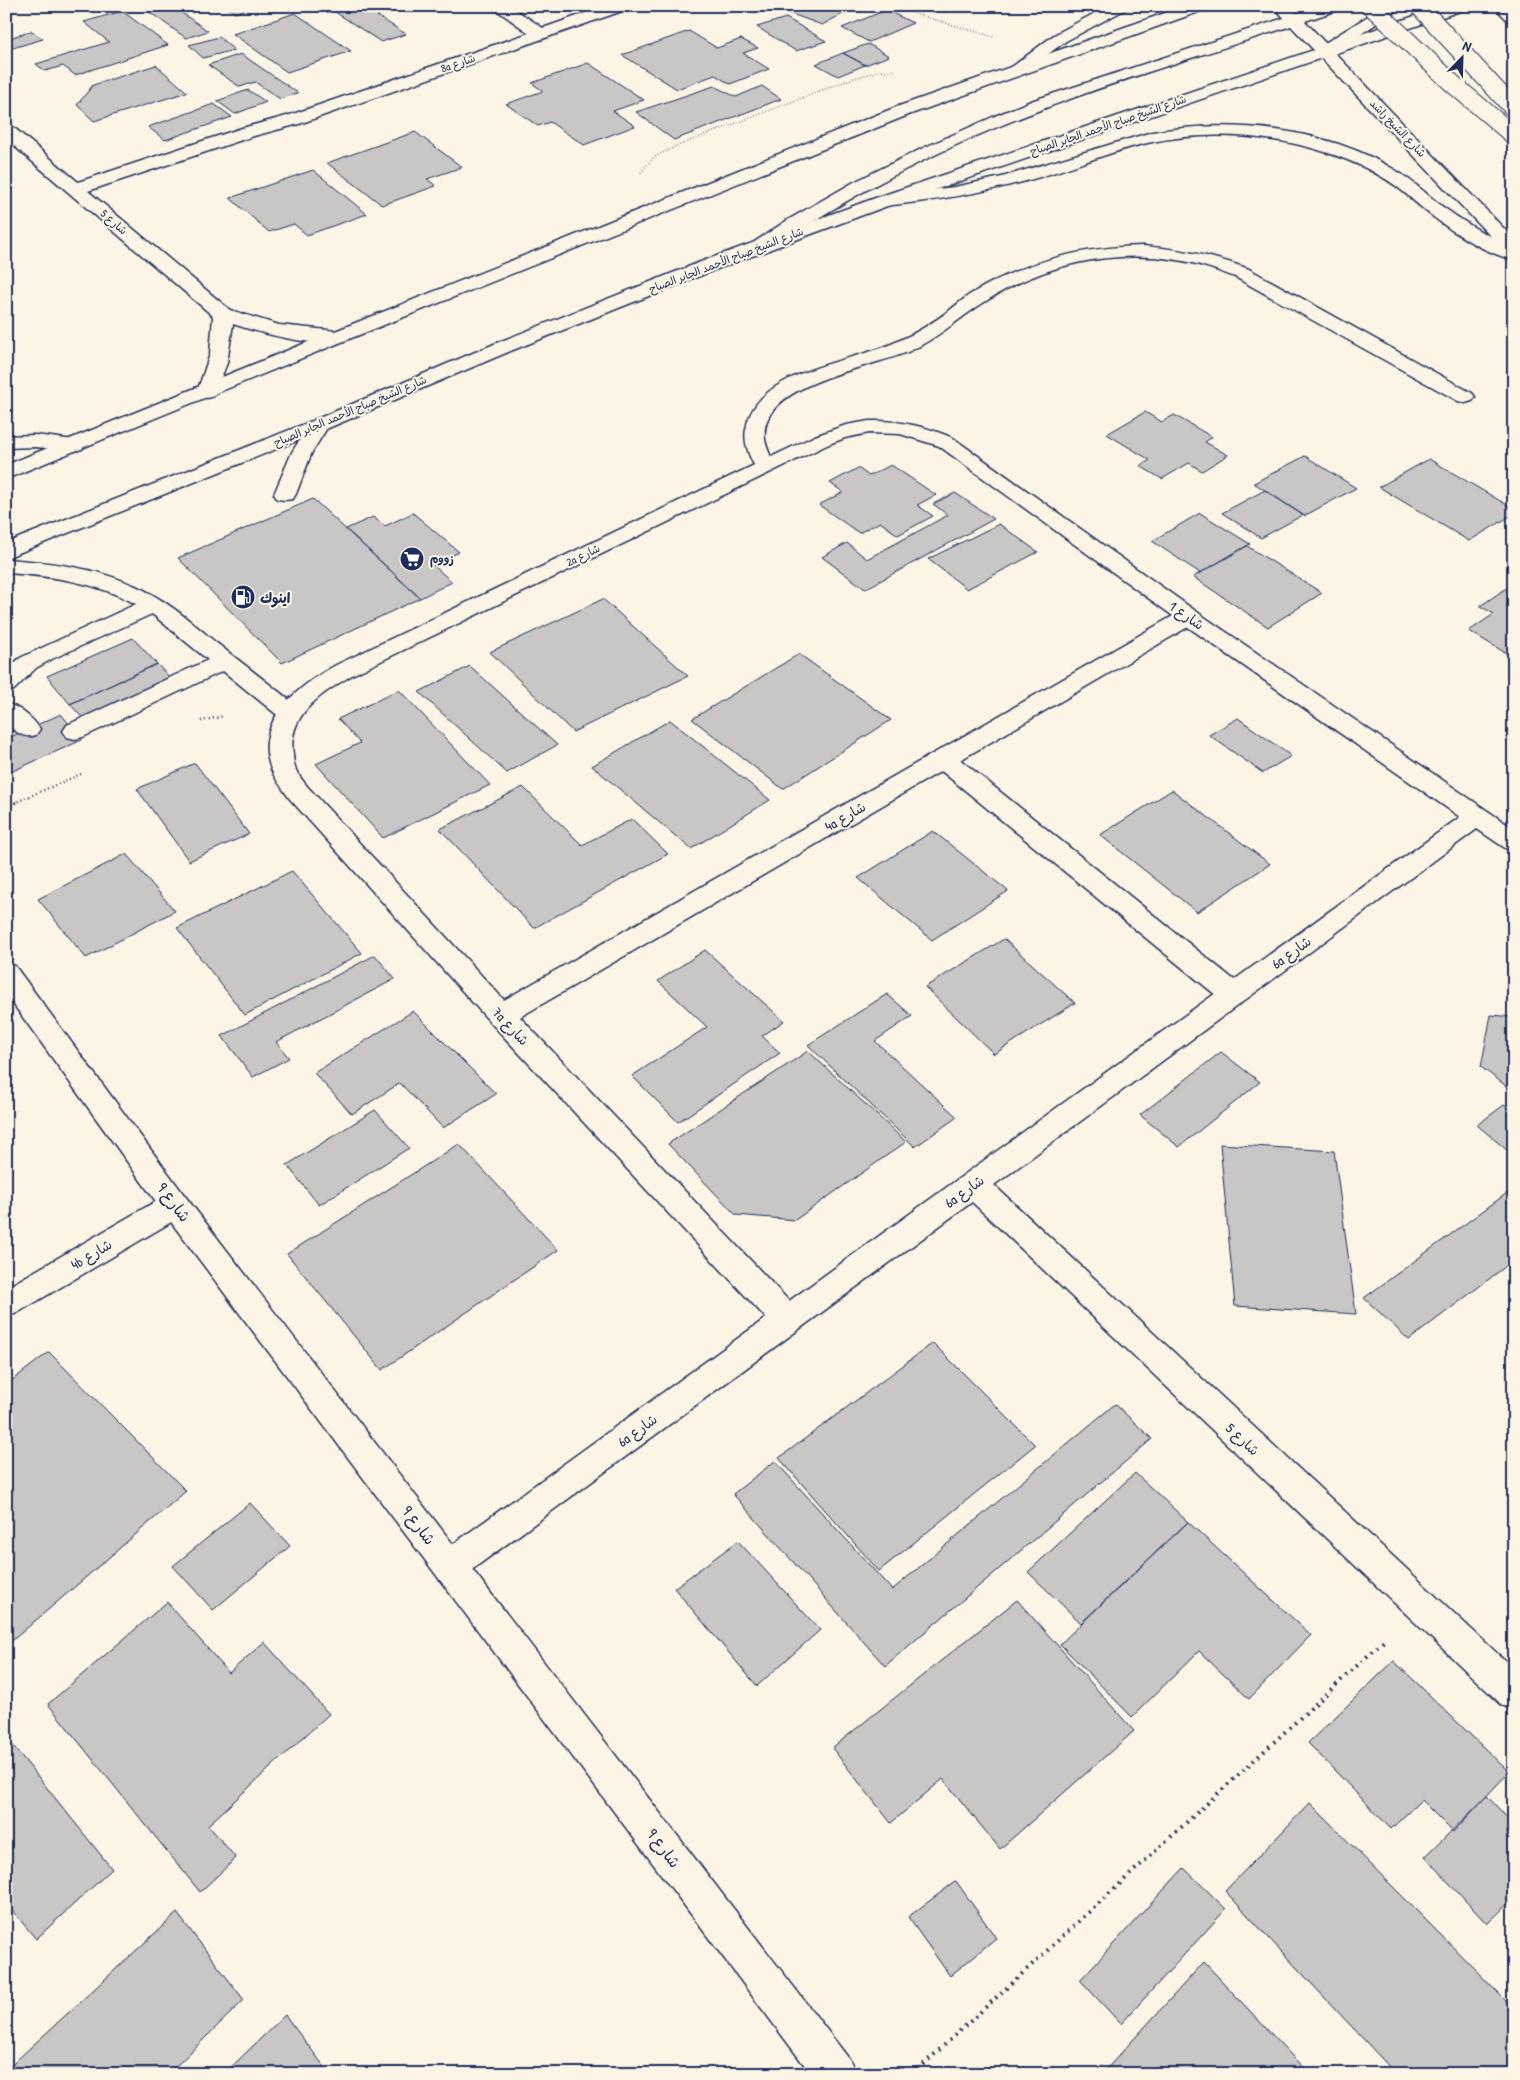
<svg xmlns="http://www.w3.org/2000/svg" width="1520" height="2080" font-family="'Patrick Hand','Playpen Sans Arabic',sans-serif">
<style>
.building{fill:#c8c7c6;stroke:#1b2f5e}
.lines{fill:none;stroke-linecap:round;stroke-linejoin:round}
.lane-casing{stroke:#1b2f5e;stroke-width:3}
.street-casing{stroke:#1b2f5e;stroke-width:3}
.secondary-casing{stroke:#1b2f5e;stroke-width:3}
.primary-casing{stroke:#1b2f5e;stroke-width:3}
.highway-casing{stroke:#1b2f5e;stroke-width:3}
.path-far3{stroke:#1b2f5e;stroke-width:2;stroke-dasharray:0.5 2.5;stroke-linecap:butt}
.path-far2{stroke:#1b2f5e;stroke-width:2.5;stroke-dasharray:1 3;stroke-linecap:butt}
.path-far1{stroke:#1b2f5e;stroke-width:3;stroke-dasharray:1 4;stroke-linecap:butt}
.path{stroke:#1b2f5e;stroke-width:4;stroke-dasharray:2 5;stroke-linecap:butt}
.lane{fill:#fcf5e5;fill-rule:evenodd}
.street{fill:#fcf5e5;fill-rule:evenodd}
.secondary{fill:#fcf5e5;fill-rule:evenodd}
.primary{fill:#fcf5e5;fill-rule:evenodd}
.highway{fill:#fcf5e5;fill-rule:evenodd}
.primary-bridge-casing{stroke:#1b2f5e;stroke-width:20;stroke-linecap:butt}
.primary-bridge{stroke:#fcf5e5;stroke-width:18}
.labels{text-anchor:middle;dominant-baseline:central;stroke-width:4;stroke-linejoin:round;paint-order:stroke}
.far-street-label{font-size:11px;fill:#1b2f5e;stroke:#fcf5e5}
.far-poi-label{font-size:11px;font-weight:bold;fill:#1b2f5e;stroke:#fcf5e5;text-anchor:start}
.poi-label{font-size:14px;font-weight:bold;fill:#1b2f5e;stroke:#fcf5e5;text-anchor:start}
.street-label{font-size:14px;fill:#1b2f5e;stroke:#fcf5e5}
.near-street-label{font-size:16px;fill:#1b2f5e;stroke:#fcf5e5}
</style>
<rect width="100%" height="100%" fill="#fcf5e5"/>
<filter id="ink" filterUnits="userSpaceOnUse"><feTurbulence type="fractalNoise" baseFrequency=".02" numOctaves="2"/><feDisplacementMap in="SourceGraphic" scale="10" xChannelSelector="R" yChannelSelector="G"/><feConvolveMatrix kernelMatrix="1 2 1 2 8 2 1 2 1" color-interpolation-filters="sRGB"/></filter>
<g filter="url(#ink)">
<path class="building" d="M141,6H172L208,31L186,38Z
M225,6H257L235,13Z
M326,6H405L377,16L406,34L381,42Z
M782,6H835L848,11L822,25L778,9Z
M904,6H950L947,12Z
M886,10L913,23L869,42L842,28Z
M122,11L168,45L75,75L63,66L45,71L36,64L109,42L84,22Z
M295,13L351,51L287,72L233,34Z
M786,18L826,41L796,51L757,27Z
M32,31L43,39L6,50V39Z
M689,31L717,48L741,39L758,48L743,53L769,69L730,84L715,75L677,89L622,55Z
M219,37L234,50L203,58L189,45Z
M868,44L889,56L865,65L843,53Z
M843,53L865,65L838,76L816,64Z
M241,54L298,93L280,99L255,82L240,87L208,65Z
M588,63L644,100L613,111L635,126L584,145L550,122L538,126L506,104L543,91L532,83Z
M156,65L187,92L94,121L77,105L93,85Z
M714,86L736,97L762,86L781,99L674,140L636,112Z
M248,90L266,102L235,114L217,101Z
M214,104L232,117L165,140L148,127Z
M415,132L462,167L427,179L436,186L382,205L327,163Z
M313,170L367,214L307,235L294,224L269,232L230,198Z
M1145,412L1162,422L1174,415L1212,437L1205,442L1228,455L1202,471L1189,463L1162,479L1140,466L1150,460L1107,434Z
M1305,456L1356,488L1304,516L1254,483Z
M1429,459L1514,509V514L1469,541L1379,487Z
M891,465L936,495L917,505L933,516L898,535L880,522L859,533L819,505L843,492L830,483L858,468L869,476Z
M1265,490L1303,515L1261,538L1222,513Z
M955,493L994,519L865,589L822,557L847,543L867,559L948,515L933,504Z
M313,499L420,598L282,663L178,558Z
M413,513L459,552L433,565L452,582L420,598L346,529L373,517L385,526Z
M1200,513L1250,544L1200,573L1152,541Z
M999,524L1038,552L967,589L928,559Z
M1247,546L1322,593L1268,627L1193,577Z
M1514,583V658L1469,631L1494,614L1480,606Z
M603,599L688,676L573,732L490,652Z
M133,638L157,664L70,704L47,676Z
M799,654L891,720L783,789L692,719Z
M157,664L182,691L95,732L70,704Z
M470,666L557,745L507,773L419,692Z
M399,690L490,785L383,838L316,764L360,743L338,719Z
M61,714L82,740L6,774V739Z
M1238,718L1291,756L1263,773L1209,735Z
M670,720L770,800L691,849L592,766Z
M195,763L249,834L189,861L137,789Z
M523,787L582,845L632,819L668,854L534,928L440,829Z
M1172,790L1270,864L1197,912L1100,835Z
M933,831L1008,891L932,940L858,878Z
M126,854L175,911L86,958L38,899Z
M292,871L362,953L245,1015L177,928Z
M1004,939L1075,1003L994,1054L925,987Z
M705,950L784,1021L762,1036L780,1053L678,1122L632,1076L707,1027L658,981Z
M375,955L395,979L276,1042L289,1058L253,1077L222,1036Z
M887,994L912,1016L875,1041L957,1117L915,1147L808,1045Z
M413,1011L496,1094L443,1128L400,1083L352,1114L314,1073Z
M1491,1015L1514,1017V1092L1481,1067Z
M808,1051L906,1142L795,1220L736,1215L668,1144Z
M1221,1052L1260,1082L1179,1147L1140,1115Z
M1504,1105L1514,1113V1156L1477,1125Z
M375,1110L409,1148L319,1205L287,1165Z
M459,1144L558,1250L382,1370L287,1254Z
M1220,1144L1334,1151L1356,1314L1235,1306Z
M1514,1188V1260L1409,1340L1364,1298Z
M933,1343L1035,1445L879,1571L779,1458Z
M49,1352L186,1491L6,1646V1385Z
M1115,1404L1152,1439L885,1666L733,1494L775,1461L892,1590Z
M1135,1473L1188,1522L1081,1623L1028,1572Z
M250,1503L290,1546L213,1610L173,1566Z
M1188,1522L1311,1635L1249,1699L1199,1651L1132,1717L1060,1644Z
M738,1541L820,1630L757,1686L674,1588Z
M1017,1600L1134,1731L1000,1849L943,1779L891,1823L832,1748Z
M167,1602L229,1673L264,1642L329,1714L208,1825L236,1858L200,1892L48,1704Z
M1394,1661L1509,1772L1453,1832L1421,1800L1391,1829L1308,1743Z
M11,1743L112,1869L36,1939L11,1909L6,1913V1747Z
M1487,1796L1514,1825V1898L1487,1924L1425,1857Z
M1310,1803L1514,2009V2074H1396L1225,1891Z
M1184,1868L1226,1909L1121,2024L1080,1980Z
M956,1881L996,1938L950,1976L908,1917Z
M177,1913L244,2000L168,2074H6V2070Z
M1204,1962L1309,2074H1102Z
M285,2015L330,2074H224Z"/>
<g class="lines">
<defs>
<path id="lane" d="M1143,246C1180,249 1214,256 1249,269L1472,393L1475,397L1472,401L1465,403L1458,401L1235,277C1216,270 1198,263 1177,260C1111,249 1042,265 986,301C960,317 938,338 910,351C873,368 758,382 765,439C766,448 772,458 775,467L772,471L765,473L758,471C750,460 743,442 746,429C755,369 853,363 898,341C917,333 934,322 950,310C958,304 965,297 974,292C1027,261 1082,247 1143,246Z
M319,419L326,421L329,425L312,452L296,494L293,499L285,500L277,499L274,494L292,452L312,421Z
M6,559C49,562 93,567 133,585C164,598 189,620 214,641C242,663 271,685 298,707L302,713L298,719L290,721L282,719L223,671L83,737L75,739L67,737L63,731L67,725L208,660L152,614L52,659L36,668L14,690L6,692V670L20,658L136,604C95,582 52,576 6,573Z
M6,703C19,707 33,718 40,729L36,735C23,739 17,732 6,724Z
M943,751L952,753L1243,987L1246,994L1243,1001L1233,1004L1223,1001L934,765L931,759L934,753Z"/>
<path id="street" d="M491,6H510L543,28L606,6H630L628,9L299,124L254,136L88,191L230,310L279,325L337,331L344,333L347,337L344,341C316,348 260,333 233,324L227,363L214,396L207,398L200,396L197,392L210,354L213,316L6,139V125L12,126L78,182L242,128L287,116L529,33Z
M869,421C899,420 926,426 953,438L1197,612L1514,829V851L1505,848L1477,829L994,1185L1514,1669V1710L1502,1705L972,1202L462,1577L450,1582L438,1577L433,1566L438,1555L766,1318L491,1023L289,798C283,789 275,779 271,769C252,721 300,685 336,665L815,436L846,425ZM869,433L900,434L939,446L1173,616L504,1000L307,786C303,781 298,775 296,770C294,765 293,759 293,754C287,714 323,693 352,675L829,444L845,438ZM1188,627L1460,817L789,1301L520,1017Z
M35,435L82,441L85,445L82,449L75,451L35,447L6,448V436Z
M175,1193L185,1196L190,1205L185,1214L17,1313L6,1317V1288L165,1196Z"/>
<path id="secondary" d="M1185,6H1209L1207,9L911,114L344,341L6,479V465L330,333L899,106Z
M1444,6H1468L1466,9L890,205L717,269L513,350L326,429L6,558V543L312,421L499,342L703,261L878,197Z
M6,963L15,966L185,1196L850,2060L856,2074H811L165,1214L6,994Z"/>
<path id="primary" d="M1108,6H1128L1126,9L1066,41L1022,73H1010L1008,70L1054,35Z
M1278,6H1290L1297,13L1319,6H1343L1341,9L1305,21L1325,43L1384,6H1403L1334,52L1514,239V260C1485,253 1454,233 1431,215C1419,206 1408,195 1396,186C1375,171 1353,161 1328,153C1273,135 1210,130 1152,142C1109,151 1068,170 1026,181C979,194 932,201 884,206L878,205L875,201L878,197L884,196L954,187L1002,177L1152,132C1231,119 1325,127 1395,170C1412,180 1426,194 1443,207C1458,218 1474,228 1491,237L1291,26C1209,53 1124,78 1043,109C946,145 853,193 767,251L760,253L753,251L751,247L753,243L786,221L854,182L923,148L995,116L1031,101L1284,18L1276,9Z"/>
<path id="highway" d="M1494,6H1511L1514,9V23L1508,21Z"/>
</defs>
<use href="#lane" class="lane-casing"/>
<use href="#street" class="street-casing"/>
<use href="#secondary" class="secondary-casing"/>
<use href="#primary" class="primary-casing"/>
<use href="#highway" class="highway-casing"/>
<path class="path-far3" d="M889,6L994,37
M641,172L654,157L677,146L851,79L875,72L896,70"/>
<path class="path-far2" d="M201,721L224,716
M14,803L83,773"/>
<path class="path-far1" d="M6,807L17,802"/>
<path class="path" d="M913,2074L1386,1639"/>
<use href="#lane" class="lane"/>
<use href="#street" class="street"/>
<use href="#secondary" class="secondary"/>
<use href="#primary" class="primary"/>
<use href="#highway" class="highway"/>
<defs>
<path id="primary-bridge" d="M1371,6L1453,84L1514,136
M1419,6L1514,109"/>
</defs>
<use href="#primary-bridge" class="primary-bridge-casing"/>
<use href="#primary-bridge" class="primary-bridge"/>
</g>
</g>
<defs>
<symbol id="supermarket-disc" viewBox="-11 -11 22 22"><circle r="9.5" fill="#1b2f5e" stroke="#fcf5e5"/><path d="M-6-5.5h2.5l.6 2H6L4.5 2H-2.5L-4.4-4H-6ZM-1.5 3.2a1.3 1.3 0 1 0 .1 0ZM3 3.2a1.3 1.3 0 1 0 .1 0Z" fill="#fff"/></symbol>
<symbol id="fuel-disc" viewBox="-11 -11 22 22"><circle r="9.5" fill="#1b2f5e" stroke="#fcf5e5"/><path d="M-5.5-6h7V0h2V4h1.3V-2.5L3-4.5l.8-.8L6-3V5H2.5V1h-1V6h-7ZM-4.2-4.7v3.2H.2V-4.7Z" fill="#fff"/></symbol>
</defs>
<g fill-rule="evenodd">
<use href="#supermarket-disc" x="398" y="545" width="28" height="28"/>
<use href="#fuel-disc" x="229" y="583" width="28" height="28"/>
</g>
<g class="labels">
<g class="far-street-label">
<text transform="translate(458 63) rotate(-19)">8a شارع</text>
<text transform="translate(1108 125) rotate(-19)">شارع الشيخ صباح الأحمد الجابر الصباح</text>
<text transform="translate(1398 128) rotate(46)">شارع الشيخ راشد</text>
<text transform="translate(114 222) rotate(41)">شارع 5</text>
<text transform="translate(726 260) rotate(-21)">شارع الشيخ صباح الأحمد الجابر الصباح</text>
<text transform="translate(350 411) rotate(-23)">شارع الشيخ صباح الأحمد الجابر الصباح</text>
<text transform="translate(583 555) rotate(-26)">2a شارع</text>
</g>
<g class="far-poi-label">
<text x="430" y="559">زووم</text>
</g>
<g class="poi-label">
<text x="260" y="597">اينوك</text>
</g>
<g class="street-label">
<text transform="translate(1187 615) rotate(35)">شارع 1</text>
<text transform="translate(845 816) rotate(-30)">4a شارع</text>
<text transform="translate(1291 952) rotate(-36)">6a شارع</text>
<text transform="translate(511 1026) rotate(47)">7a شارع</text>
<text transform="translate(964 1191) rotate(-36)">6a شارع</text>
<text transform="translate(91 1254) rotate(-31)">4b شارع</text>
<text transform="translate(637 1430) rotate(-36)">6a شارع</text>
<text transform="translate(1243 1439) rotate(43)">شارع 5</text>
</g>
<g class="near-street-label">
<text transform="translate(174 1202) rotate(53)">شارع 9</text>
<text transform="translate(419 1525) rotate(53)">شارع 9</text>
<text transform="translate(664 1848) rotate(53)">شارع 9</text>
</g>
</g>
<rect width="1520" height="2080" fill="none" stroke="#fcf5e5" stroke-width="25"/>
<rect x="12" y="12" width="1495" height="2055" fill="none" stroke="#1b2f5e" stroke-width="2" filter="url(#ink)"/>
<g transform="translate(1462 58) rotate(23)" stroke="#fcf5e5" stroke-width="4" paint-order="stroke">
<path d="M0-4L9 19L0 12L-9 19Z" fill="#1b2f5e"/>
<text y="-8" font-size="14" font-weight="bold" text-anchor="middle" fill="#1b2f5e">N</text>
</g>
</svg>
